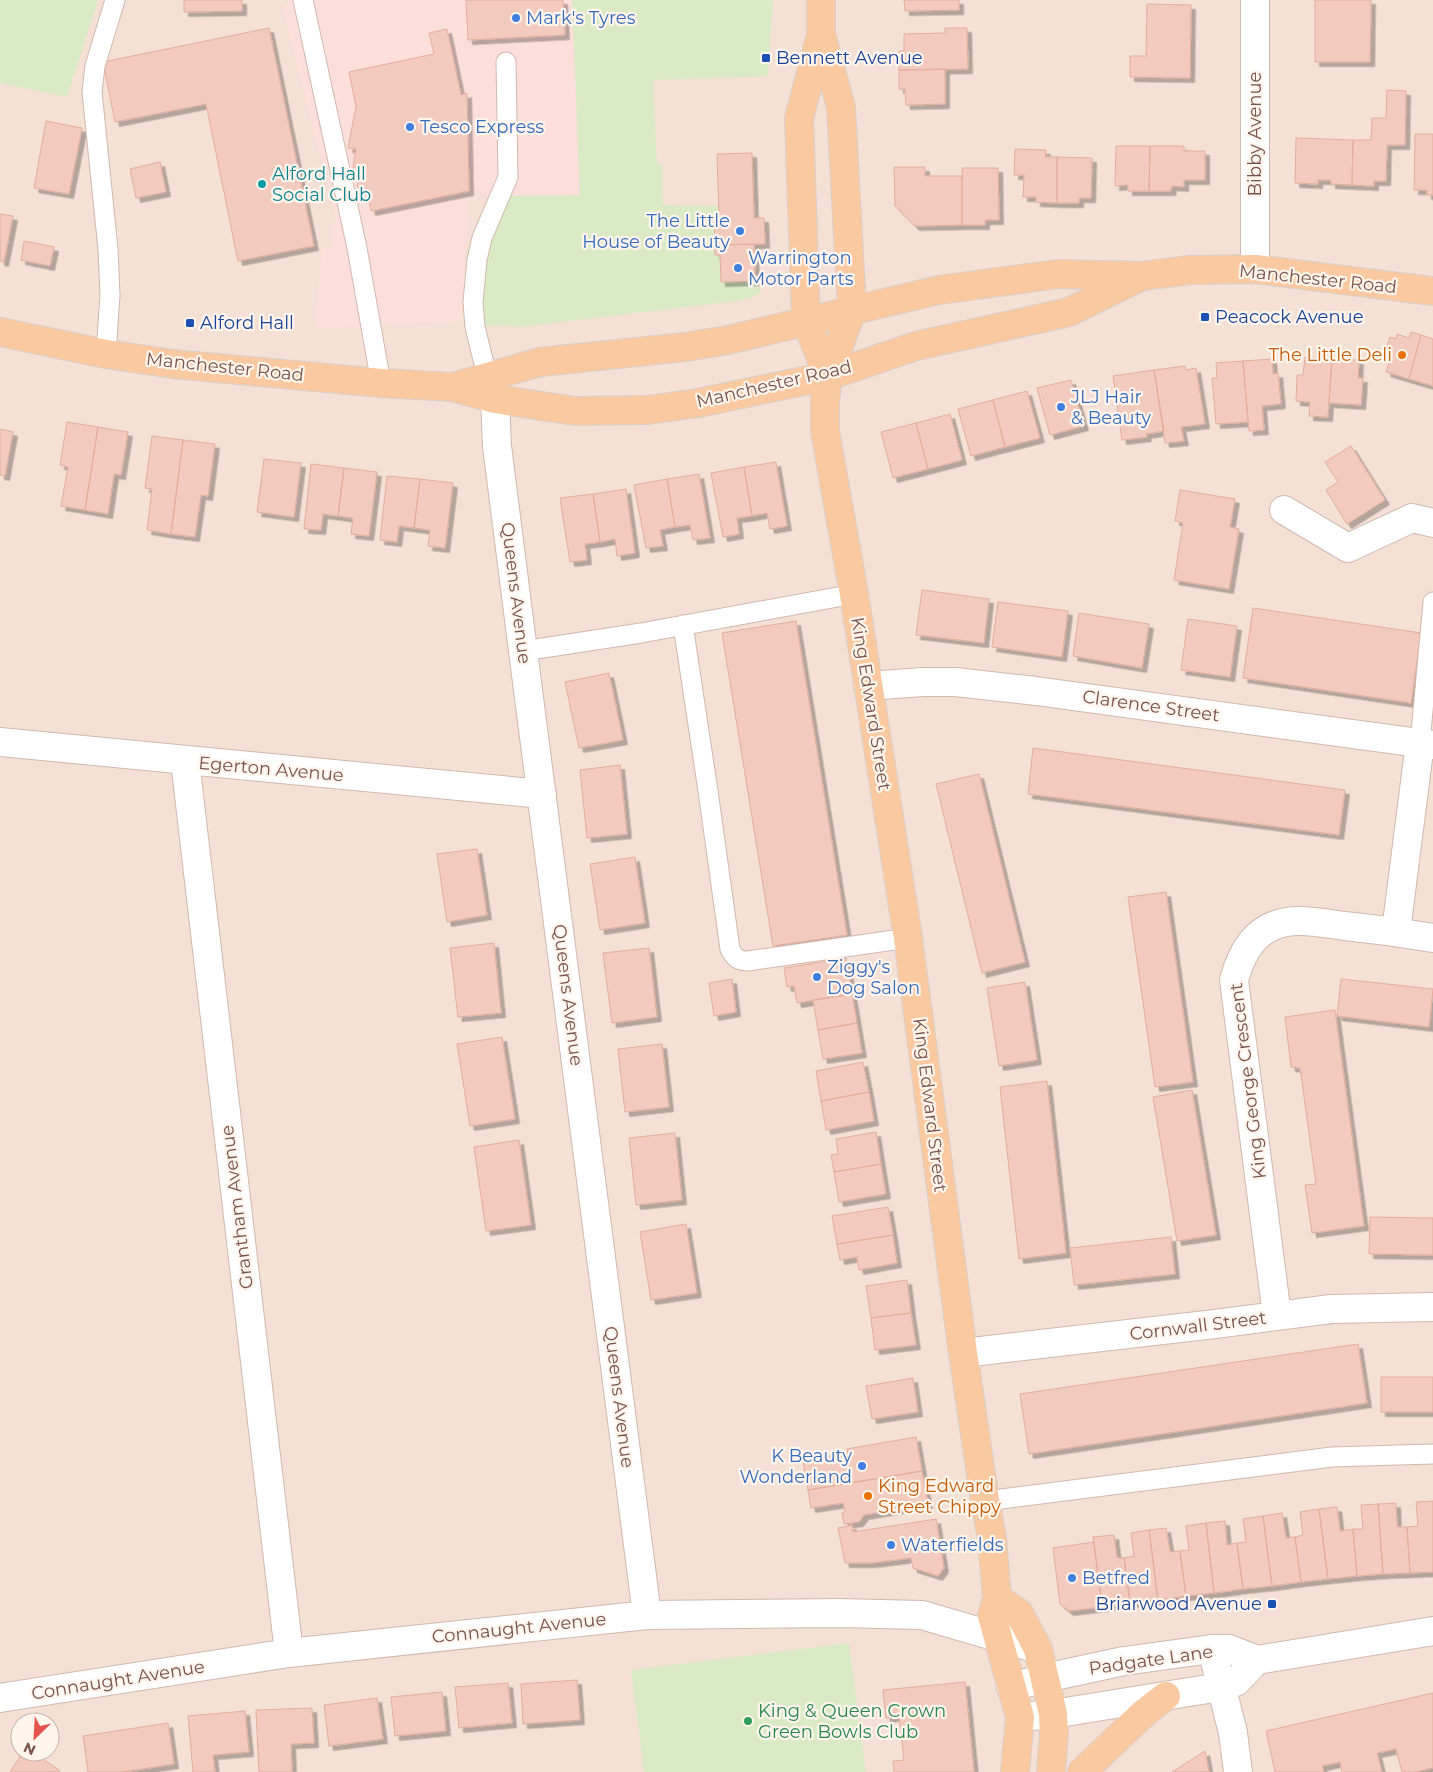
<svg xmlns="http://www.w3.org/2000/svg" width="1433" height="1772" font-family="Montserrat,sans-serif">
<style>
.residential{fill:#f4e0d5;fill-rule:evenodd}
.commercial{fill:#fcdeda}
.green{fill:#daeac5}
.building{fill:#f2cabe;stroke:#e4ad9e;filter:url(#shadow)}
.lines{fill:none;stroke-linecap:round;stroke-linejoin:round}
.service-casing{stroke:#d0b8af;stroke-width:21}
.minor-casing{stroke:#d0b8af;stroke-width:30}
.tertiary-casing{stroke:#d0b8af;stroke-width:30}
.primary-casing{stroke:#d9cfcd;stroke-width:30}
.service{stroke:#fff;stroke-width:19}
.minor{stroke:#fff;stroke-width:28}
.tertiary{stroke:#fff;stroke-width:28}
.primary{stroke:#fac99f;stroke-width:28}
.shop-dot{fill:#3f7fe0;stroke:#fff5ed;stroke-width:2}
.transit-dot{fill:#1a4fb4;stroke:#fff5ed;stroke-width:2}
.culture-dot{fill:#0f9aa8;stroke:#fff5ed;stroke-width:2}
.food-dot{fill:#e8710a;stroke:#fff5ed;stroke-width:2}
.leisure-dot{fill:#2e9e5b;stroke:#fff5ed;stroke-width:2}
.labels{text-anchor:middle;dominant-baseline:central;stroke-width:4.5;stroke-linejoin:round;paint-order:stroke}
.shop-label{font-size:18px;fill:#366cbe;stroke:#fff5ed;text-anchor:start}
.transit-label{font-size:18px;fill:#164399;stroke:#fff5ed;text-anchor:start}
.street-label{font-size:18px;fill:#76534b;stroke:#fff5ed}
.culture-label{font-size:18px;fill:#0d838f;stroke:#fff5ed;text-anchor:start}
.food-label{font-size:18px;fill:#c56008;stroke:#fff5ed;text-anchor:end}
.leisure-label{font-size:18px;fill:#27864d;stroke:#fff5ed;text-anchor:start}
</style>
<defs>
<filter id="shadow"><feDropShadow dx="4.5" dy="4.5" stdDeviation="0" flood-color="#0004"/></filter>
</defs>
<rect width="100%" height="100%" fill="#fcf0e6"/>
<path class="residential" d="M0,0H1433V1772H0ZM20,1722H50V1752H20Z"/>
<path class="commercial" d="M290,0H572L580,195H470L461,321L315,329L322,248L331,249L332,225L337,222L283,9Z"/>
<path class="green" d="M0,0H98L67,97L0,83Z
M572,0H773L768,76L653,80L657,164H662L663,205L719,206V218H714L715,255H720L721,282L755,281L761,292L750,298L737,301L520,327L502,325L475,327L473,302L501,196L580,195Z
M849,1643L866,1772H644L631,1670Z"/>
<path class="building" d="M184,0H242V11L184,12Z
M466,0H563L565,35L468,40Z
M904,0H959V10L905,11Z
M1315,0H1371L1370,62H1315Z
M1147,4L1191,5L1190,78L1130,77V56H1146Z
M269,28L314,246L238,261L206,104L115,122L103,62Z
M945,28H967L968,69L899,70V51H904V34L945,33Z
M447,29L461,95L467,93L469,191L371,211L367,189L357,187L361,169L353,167L356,149L348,148L356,106L349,72L434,54L429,33Z
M945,69V104L906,105L905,89H899V70Z
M1387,90L1406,91L1405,145H1387L1386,181H1374V186L1352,185L1353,140H1371L1372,118H1386Z
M46,121L82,128L69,194L34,188Z
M1415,134H1433V195H1427V190H1414Z
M1296,138L1353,140L1352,185L1331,184V180H1318V184L1295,183Z
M1116,146H1150L1149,191H1128V185L1115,186Z
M1150,146H1184V151H1205V180H1184V187L1172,186L1171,191H1149Z
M1015,149L1046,150L1045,157H1057V203L1036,202V197H1023L1024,175H1014Z
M752,153L754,218H764L765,244L715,245L714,218H719L717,154Z
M1057,157L1092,158L1091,198H1079V203H1057Z
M160,162L166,192L136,198L130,169Z
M894,167H925V176H962V225L915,226L895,206Z
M962,168H998L999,220H985V225H962Z
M0,214L13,216L4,262L0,261Z
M24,241L54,247L50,266L21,260Z
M754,244L755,281L721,282L720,255H715V245Z
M1411,332L1421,335L1409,379L1386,372L1391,356L1385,354L1390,337L1396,339L1397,334L1409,338Z
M1421,335L1433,339V386L1409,379Z
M1305,357L1332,359L1328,417L1309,416L1310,402L1296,401L1297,375H1303Z
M1272,359L1273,374L1278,373L1281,404L1262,406L1264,430L1249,431L1243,361Z
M1332,359L1359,360L1358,378H1363L1361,405L1329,403Z
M1243,361L1248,422L1216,424L1212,378H1217L1216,363Z
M1185,366L1186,370L1196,368L1205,424L1181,427L1184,441L1165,443L1154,370Z
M1154,370L1164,431L1146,434L1147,437L1122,440L1113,376Z
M1071,380L1084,426L1050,435L1037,388Z
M1027,391L1040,438L1005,447L993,400Z
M993,400L1005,447L971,456L958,409Z
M950,414L962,460L928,469L916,423Z
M67,422L98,427L85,510L61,506L68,467L60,465Z
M916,423L928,469L893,478L881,432Z
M98,427L128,432L121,475L114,474L108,514L85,510Z
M0,429L13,432L5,476L0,475Z
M152,436L183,440L171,534L147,530L152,489L145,488Z
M183,440L215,444L208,496L201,495L195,537L171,534Z
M1351,446L1385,500L1347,524L1326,490L1338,482L1325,462Z
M264,459L301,463L294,517L257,512Z
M776,462L787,526L770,529L767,513L752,516L744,467Z
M311,464L344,468L338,516L323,514L321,530L304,529Z
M744,467L752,516L737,518L739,534L723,537L711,473Z
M344,468L377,472L369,536L351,534L353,518L338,516Z
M699,474L710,538L693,540L690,525L675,527L667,479Z
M387,476L420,479L414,528L399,526L397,542L380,540Z
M420,479L453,483L445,548L428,546L430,530L414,528Z
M667,479L675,527L660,530L663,546L646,548L634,485Z
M626,489L635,553L617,556L615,539L600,542L593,494Z
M1180,490L1235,499L1230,527L1239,529L1229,589L1174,580L1183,523L1175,521Z
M593,494L600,542L585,544L587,560L570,562L560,498Z
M922,590L989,599L984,643L916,635Z
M998,602L1068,611L1062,657L992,647Z
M1253,608L1421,633L1411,703L1243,678Z
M1079,613L1149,624L1142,668L1073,656Z
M1188,619L1237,626L1230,677L1181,670Z
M796,621L847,935L773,946L722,633Z
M609,673L623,740L579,748L565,682Z
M1033,748L1345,790L1339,835L1028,794Z
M620,765L627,834L587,838L580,770Z
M979,774L1025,962L982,973L936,784Z
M477,849L487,915L447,922L437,854Z
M635,857L645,923L600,930L590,864Z
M1166,892L1193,1082L1155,1087L1128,897Z
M494,943L501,1013L458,1017L450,948Z
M649,948L657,1017L612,1023L603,953Z
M846,958L852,994L797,1003L794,986L787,987L784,968Z
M732,979L736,1012L714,1016L709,983Z
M1341,979L1433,989L1429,1027L1337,1016Z
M1025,982L1037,1060L999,1066L987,988Z
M852,994L857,1023L818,1030L813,1000Z
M1335,1010L1364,1226L1312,1233L1305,1185L1316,1184L1300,1068L1291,1067L1285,1017Z
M857,1023L862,1053L823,1059L818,1030Z
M502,1037L515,1119L470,1126L457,1044Z
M662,1044L669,1107L625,1112L618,1049Z
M863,1062L869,1092L821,1101L816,1071Z
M1047,1081L1066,1253L1019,1259L1000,1087Z
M1192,1090L1216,1235L1177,1241L1153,1097Z
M869,1092L874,1121L826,1130L821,1101Z
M876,1132L881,1164L834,1172L831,1155L838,1154L836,1139Z
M675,1133L682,1200L636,1205L629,1138Z
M519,1140L531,1225L486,1231L474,1147Z
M881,1164L886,1194L839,1202L834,1172Z
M888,1207L893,1235L837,1244L832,1216Z
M1370,1217L1433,1218V1255L1369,1254Z
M686,1224L697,1293L651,1300L640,1232Z
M893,1235L897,1263L859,1270L857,1257L840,1260L837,1244Z
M1171,1237L1175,1274L1074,1285L1070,1248Z
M907,1280L911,1313L871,1318L866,1286Z
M911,1313L916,1345L875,1350L871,1318Z
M1358,1344L1367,1403L1029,1454L1020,1394Z
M1381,1377H1433V1412H1381Z
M913,1378L918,1412L872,1419L866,1386Z
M916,1437L922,1471L808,1490L803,1461L847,1453V1449Z
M922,1471L928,1504L864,1515L859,1522L844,1524L842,1513L845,1512L843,1503L811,1508L808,1490Z
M1433,1501V1572L1410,1573L1407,1527L1418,1526L1416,1502Z
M1396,1503L1397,1527H1407L1410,1573L1383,1574L1378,1504Z
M1378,1504L1383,1574L1357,1576L1353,1529H1363L1361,1505Z
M1337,1507L1340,1531L1353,1529L1357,1576L1328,1579L1319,1509Z
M1319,1509L1328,1579L1301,1582L1295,1537L1303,1535L1300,1512Z
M1282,1513L1286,1538L1295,1537L1301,1582L1272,1586L1263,1516Z
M1263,1516L1272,1586L1243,1589L1237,1543L1246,1542L1243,1519Z
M936,1519L944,1568L938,1576L913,1568L911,1558L872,1563H845L838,1528L852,1525L853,1532Z
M1225,1521L1227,1545L1237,1543L1243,1589L1214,1593L1206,1523Z
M1206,1523L1214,1593L1186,1596L1180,1551L1189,1550L1186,1526Z
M1166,1528L1170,1552L1180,1551L1186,1596L1158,1600L1149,1530Z
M1149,1530L1158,1600L1130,1603L1124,1558L1134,1556L1131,1533Z
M1114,1535L1117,1558H1124L1130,1603L1102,1607L1093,1537Z
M1094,1542L1102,1607L1069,1611L1060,1604L1053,1548Z
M577,1680L580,1720L523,1724L521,1684Z
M965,1682L974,1772H894L893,1761L904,1760L899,1716L886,1718L883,1690Z
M508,1683L512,1723L459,1728L455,1687Z
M442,1692L446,1731L395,1736L391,1697Z
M1433,1693V1768L1415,1772H1402L1396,1749L1377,1753L1382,1772H1342L1340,1762L1322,1766L1324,1772H1275L1266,1731Z
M377,1698L383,1739L329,1746L324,1705Z
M312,1708L314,1743L291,1744L292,1772H259L256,1710Z
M245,1711L249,1752L213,1755L215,1772H193L188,1716Z
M168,1723L174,1764L123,1772H88L83,1736Z
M1205,1751L1209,1772H1172Z
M23,1752H32L59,1770L58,1772H10Z"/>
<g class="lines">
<defs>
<path id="service" d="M303,0L357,248L381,383
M106,354L110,295L108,249L92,92L95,66L115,0
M487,376L475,327L473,302L477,260L482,238L508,177L506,62
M683,625L708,791L730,949C735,958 738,961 748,961L908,938
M523,651L641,633L854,594
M1420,743L1433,602
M985,1501L1332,1457L1433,1454"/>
<path id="minor" d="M1255,269V0
M487,377L495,399L497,446L523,651L647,1615
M1284,510L1348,548L1412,518L1433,523
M868,686L923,682H955L1036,691L1433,745
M0,742L542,794
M185,761L289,1653
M1396,931L1420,743
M1277,1316L1234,980C1243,946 1261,921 1299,921C1314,921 1330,924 1345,926C1375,929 1404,933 1433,938
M963,1353L1215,1324L1331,1309L1433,1307
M1212,1649L1233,1733L1238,1772
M0,1698L289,1653L647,1615L839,1613L922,1615L1038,1649"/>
<path id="tertiary" d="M1011,1687L1045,1678L1124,1661L1212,1649H1229L1257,1660L1433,1631
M1020,1717L1053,1714L1220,1687L1236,1682L1257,1660"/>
<path id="primary" d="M821,0V35L799,118L806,321L828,376
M821,35L841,107L852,310L828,376L825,402V431L854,594L908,938L963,1353L985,1501L992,1538L997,1598L992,1616L1020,1717L1015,1772
M0,332L106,354L173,364L381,383L453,387L495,399L575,411L648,410L698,403L828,376L916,346L1069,312L1142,276
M453,387L540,362L685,347L728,340L939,290L1058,274L1142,276L1190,270L1255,269L1433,291
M997,1598L1019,1613L1038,1649L1053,1714L1054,1735L1051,1772
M1082,1772L1143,1714L1166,1696"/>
</defs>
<use href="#service" class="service-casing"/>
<use href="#minor" class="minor-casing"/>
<use href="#tertiary" class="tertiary-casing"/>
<use href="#primary" class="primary-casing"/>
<use href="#service" class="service"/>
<use href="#minor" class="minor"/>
<use href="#tertiary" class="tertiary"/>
<use href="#primary" class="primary"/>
</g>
<g class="shop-dot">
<circle cx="516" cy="18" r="5"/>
<circle cx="410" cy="127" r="5"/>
<circle cx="740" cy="231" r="5"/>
<circle cx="738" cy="268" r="5"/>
<circle cx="1061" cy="407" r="5"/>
<circle cx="817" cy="977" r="5"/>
<circle cx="862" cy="1466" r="5"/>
<circle cx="891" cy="1545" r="5"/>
<circle cx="1072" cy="1578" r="5"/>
</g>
<g class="transit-dot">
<rect x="761" y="53" width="10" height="10" rx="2.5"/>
<rect x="1200" y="312" width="10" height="10" rx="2.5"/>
<rect x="185" y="318" width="10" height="10" rx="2.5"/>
<rect x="1267" y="1599" width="10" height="10" rx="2.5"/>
</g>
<circle class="culture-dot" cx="262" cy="184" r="5"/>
<g class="food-dot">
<circle cx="1402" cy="355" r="5"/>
<circle cx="868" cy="1496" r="5"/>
</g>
<circle class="leisure-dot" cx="748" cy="1721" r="5"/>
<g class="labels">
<g class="shop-label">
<text x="526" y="18">Mark's Tyres</text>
<text x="420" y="127">Tesco Express</text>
<text x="730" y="221" text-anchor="end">The Little<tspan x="730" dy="21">House of Beauty</tspan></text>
<text x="748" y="258">Warrington<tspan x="748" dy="21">Motor Parts</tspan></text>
<text x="1071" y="397">JLJ Hair<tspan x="1071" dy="21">&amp; Beauty</tspan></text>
<text x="827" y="967">Ziggy's<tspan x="827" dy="21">Dog Salon</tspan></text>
<text x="852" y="1456" text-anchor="end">K Beauty<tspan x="852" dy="21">Wonderland</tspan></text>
<text x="901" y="1545">Waterfields</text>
<text x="1082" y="1578">Betfred</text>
</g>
<g class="transit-label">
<text x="776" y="58">Bennett Avenue</text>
<text x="1215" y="317">Peacock Avenue</text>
<text x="200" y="323">Alford Hall</text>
<text x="1262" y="1604" text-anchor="end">Briarwood Avenue</text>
</g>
<g class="street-label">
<text transform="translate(1255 134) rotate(-90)">Bibby Avenue</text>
<text transform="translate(1318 279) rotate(6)">Manchester Road</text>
<text transform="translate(225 367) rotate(6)">Manchester Road</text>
<text transform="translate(774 384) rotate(-13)">Manchester Road</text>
<text transform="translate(516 593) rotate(83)">Queens Avenue</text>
<text transform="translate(871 704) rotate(81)">King Edward Street</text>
<text transform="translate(1151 706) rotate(8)">Clarence Street</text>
<text transform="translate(271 769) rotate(5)">Egerton Avenue</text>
<text transform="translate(568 995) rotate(83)">Queens Avenue</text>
<text transform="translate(1248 1081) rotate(-97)">King George Crescent</text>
<text transform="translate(930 1105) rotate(83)">King Edward Street</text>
<text transform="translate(237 1207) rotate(-97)">Grantham Avenue</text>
<text transform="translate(1198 1326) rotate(-7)">Cornwall Street</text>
<text transform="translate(619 1397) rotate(83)">Queens Avenue</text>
<text transform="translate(519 1628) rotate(-6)">Connaught Avenue</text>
<text transform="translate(1151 1660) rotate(-8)">Padgate Lane</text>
<text transform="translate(118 1680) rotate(-9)">Connaught Avenue</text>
</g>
<g class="culture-label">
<text x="272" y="174">Alford Hall<tspan x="272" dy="21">Social Club</tspan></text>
</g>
<g class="food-label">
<text x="1392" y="355">The Little Deli</text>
<text x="878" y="1486" text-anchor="start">King Edward<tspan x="878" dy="21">Street Chippy</tspan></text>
</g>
<g class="leisure-label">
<text x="758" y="1711">King &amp; Queen Crown<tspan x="758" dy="21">Green Bowls Club</tspan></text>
</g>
</g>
<g transform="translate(35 1737) rotate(205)"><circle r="24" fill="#fff5ed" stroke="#c8b4ac"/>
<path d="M0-4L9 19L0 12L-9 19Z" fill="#e5544c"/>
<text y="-8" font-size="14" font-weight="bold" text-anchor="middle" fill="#76534b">N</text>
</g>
</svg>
